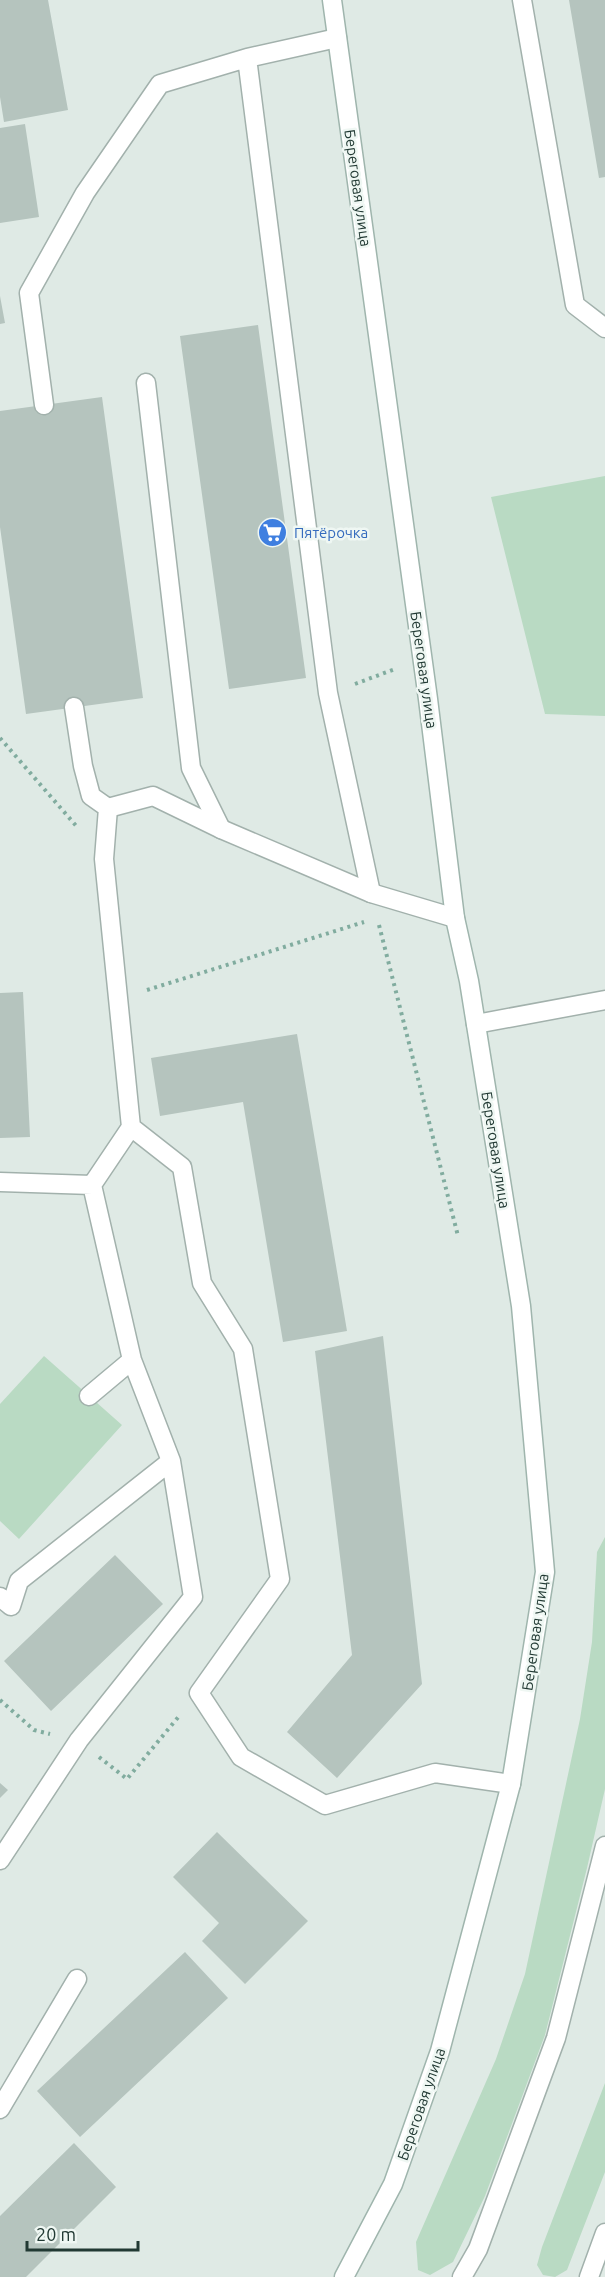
<svg xmlns="http://www.w3.org/2000/svg" width="605" height="2277" font-family="Ubuntu,sans-serif">
<style>
.green{fill:#b9dac3}
.building{fill:#b5c4be}
.lines{fill:none;stroke-linecap:round;stroke-linejoin:round}
.lane-casing{stroke:#a2b1ac;stroke-width:21}
.street-casing{stroke:#a2b1ac;stroke-width:21}
.secondary-casing{stroke:#9fb5ad;stroke-width:21}
.path{stroke:#81ac9f;stroke-width:4;stroke-dasharray:3 4.5;stroke-linecap:butt}
.lane{stroke:#fff;stroke-width:18}
.street{stroke:#fff;stroke-width:18}
.secondary{stroke:#fff;stroke-width:18}
.labels{text-anchor:middle;dominant-baseline:central;stroke-width:5;stroke-linejoin:round;paint-order:stroke}
.street-label{font-size:15px;fill:#213933;stroke:#eff7f3}
.shop-label{font-size:15px;fill:#366cbe;stroke:#eff7f3;text-anchor:start}
</style>
<rect width="100%" height="100%" fill="#dfeae5"/>
<path class="green" d="M605,476V716L545,714L491,497Z
M44,1356L122,1425L19,1539L0,1521V1404Z
M605,1537V1789L587,1868L545,2035L485,2196L453,2262L430,2275L418,2270L416,2242L496,2059L525,1974L580,1719L592,1642L597,1552Z
M605,2083V2172L567,2270L555,2277L543,2275L537,2265L542,2247Z"/>
<path class="building" d="M0,0H48L68,110L4,122L0,97Z
M569,0H605V177L599,178Z
M25,124L39,217L0,223V128Z
M0,296L5,323L0,324Z
M258,325L306,678L229,689L180,336Z
M102,397L143,698L26,714L0,527V411Z
M23,992L30,1137L0,1138V993Z
M297,1034L347,1331L283,1342L243,1102L160,1116L151,1058Z
M383,1336L422,1684L337,1778L287,1732L352,1655L315,1351Z
M115,1555L163,1604L51,1711L4,1661Z
M0,1783L8,1790L0,1798Z
M217,1832L308,1921L245,1984L202,1941L219,1923L173,1877Z
M185,1952L228,1998L80,2137L37,2091Z
M74,2143L116,2187L26,2277H0V2216Z"/>
<g class="lines">
<defs>
<path id="lane" d="M522,0L575,305L605,328
M337,38L247,58L328,693L371,893
M146,383L191,768L221,829
M44,405L29,293L85,193L160,84L247,58
M476,1024L605,1000
M131,1127L182,1167L202,1283L243,1349L280,1579L199,1693L241,1757L325,1805L435,1773L511,1784
M0,1182L92,1185
M89,1396L132,1360
M0,1597L11,1606L19,1581L171,1461
M0,1860L79,1740L193,1597L171,1461L132,1360L92,1185L131,1127L104,859L108,808L91,796L83,766L74,707
M0,2109L77,1979
M462,2277L478,2249L556,2038L605,1846
M589,2277L605,2233"/>
<path id="street" d="M108,808L153,796L221,829L371,893L455,918"/>
<path id="secondary" d="M332,0L428,699L455,918L469,981L521,1306L545,1572L511,1784L440,2051L393,2184L344,2277"/>
</defs>
<use href="#lane" class="lane-casing"/>
<use href="#street" class="street-casing"/>
<use href="#secondary" class="secondary-casing"/>
<path class="path" d="M355,684L395,669
M0,738L78,828
M379,925L458,1236
M147,990L364,922
M0,1700L34,1730L50,1734
M99,1757L127,1779L180,1715"/>
<use href="#lane" class="lane"/>
<use href="#street" class="street"/>
<use href="#secondary" class="secondary"/>
</g>
<defs>
<symbol id="supermarket-disc" viewBox="-11 -11 22 22"><circle r="9.5" fill="#3f7fe0" stroke="#eff7f3"/><path d="M-6-5.5h2.5l.6 2H6L4.5 2H-2.5L-4.4-4H-6ZM-1.5 3.2a1.3 1.3 0 1 0 .1 0ZM3 3.2a1.3 1.3 0 1 0 .1 0Z" fill="#fff"/></symbol>
</defs>
<g fill-rule="evenodd">
<use href="#supermarket-disc" x="256" y="516" width="33" height="33"/>
</g>
<g class="labels">
<g class="street-label">
<text transform="translate(358 188) rotate(82)">Береговая улица</text>
<text transform="translate(424 670) rotate(82)">Береговая улица</text>
<text transform="translate(496 1150) rotate(81)">Береговая улица</text>
<text transform="translate(535 1632) rotate(-82)">Береговая улица</text>
<text transform="translate(421 2104) rotate(-71)">Береговая улица</text>
</g>
<g class="shop-label">
<text x="294" y="532">Пятёрочка</text>
</g>
</g>
<path d="M27 2241v9h111v-9" fill="none" stroke="#213933" stroke-width="3"/>
<text x="36" y="2241" font-size="18" fill="#213933" stroke="#eff7f3" stroke-width="4.5" paint-order="stroke">20 m</text>
</svg>
